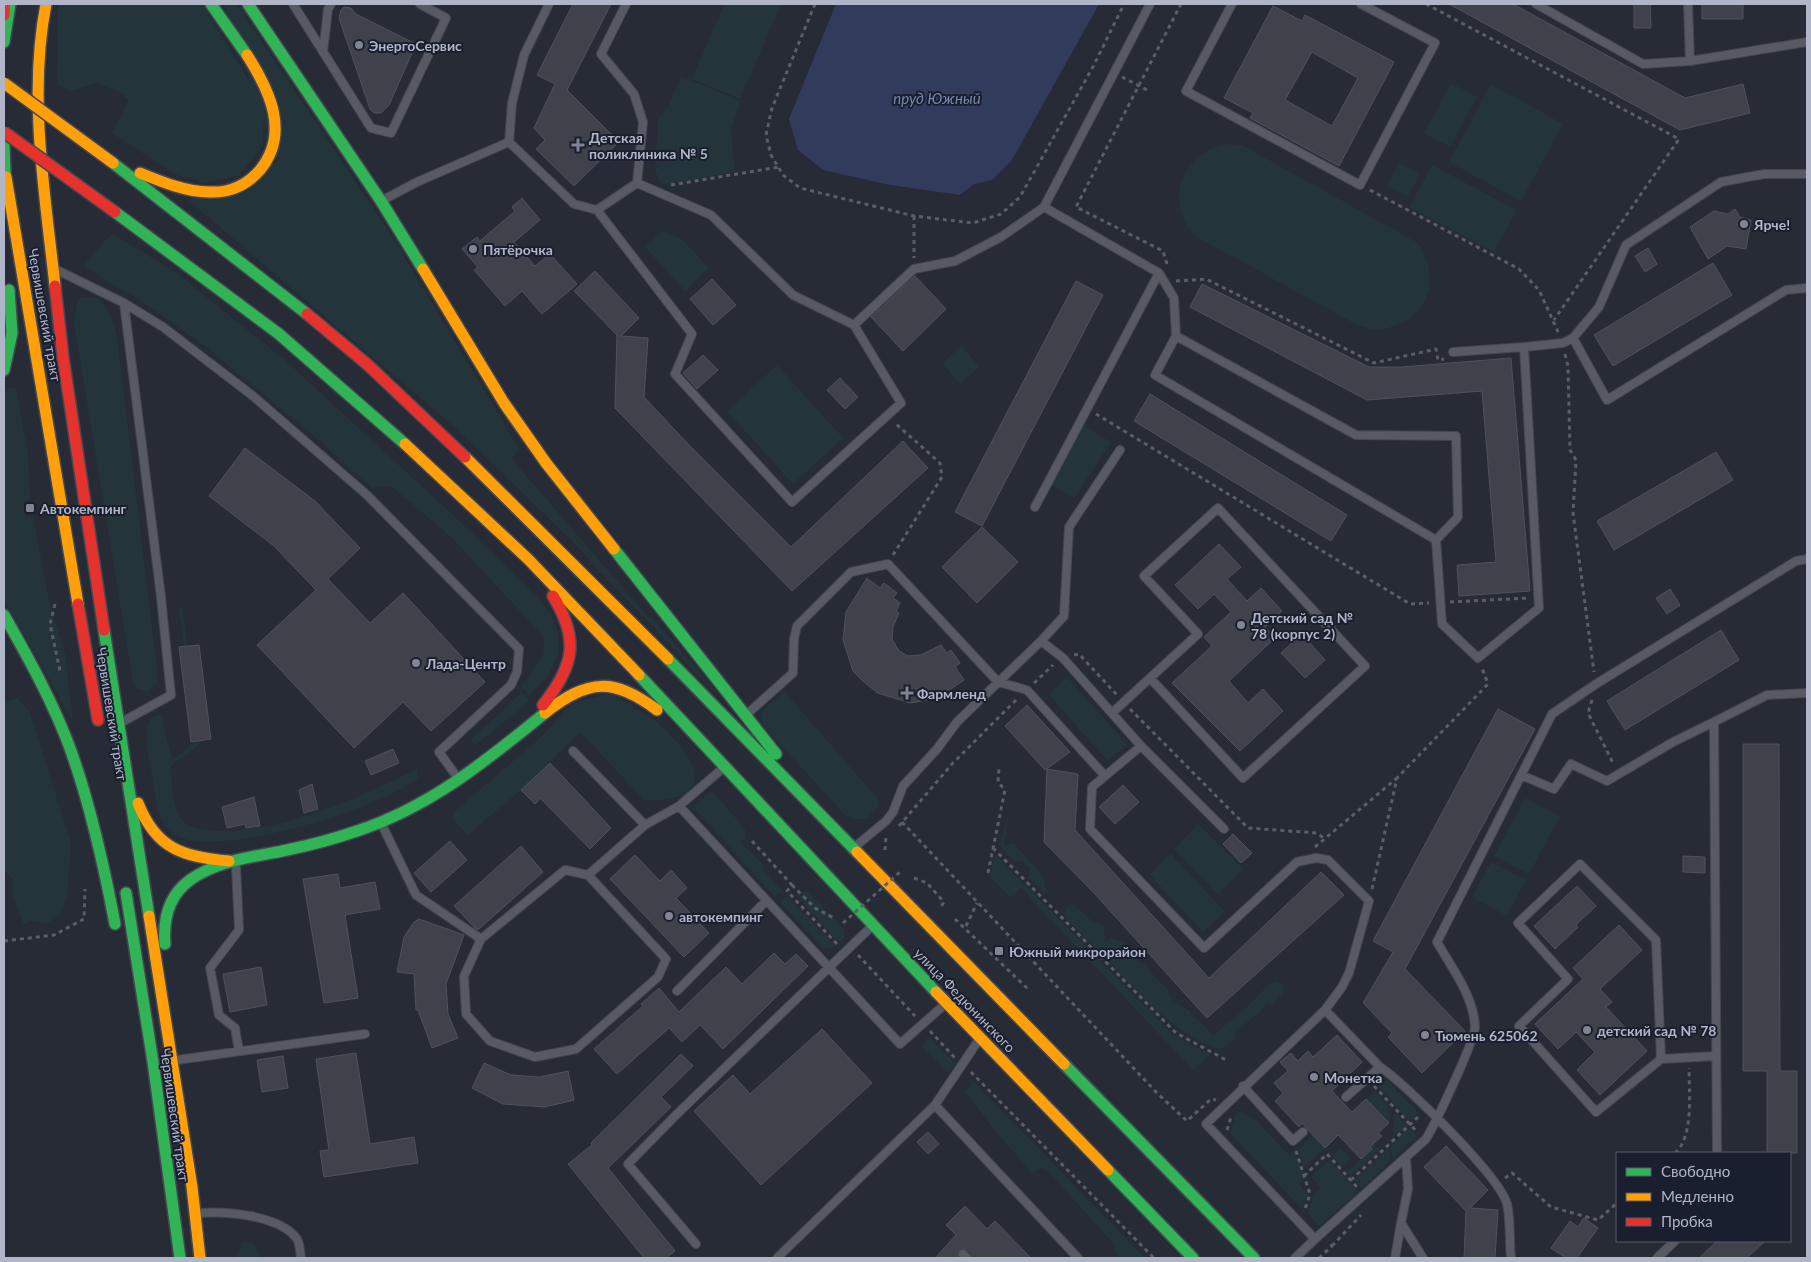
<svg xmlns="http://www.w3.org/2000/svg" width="1811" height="1262" font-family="Lato,sans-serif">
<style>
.green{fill:#24343b}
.water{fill:#313c5d}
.building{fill:#3f424b;stroke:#4f525d;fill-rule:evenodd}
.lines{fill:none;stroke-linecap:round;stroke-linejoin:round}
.lane-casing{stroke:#43464e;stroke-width:10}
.fast-casing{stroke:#444852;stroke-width:14}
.slow-casing{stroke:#444852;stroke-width:14}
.jam-casing{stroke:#444852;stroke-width:14}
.path{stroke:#5a5e67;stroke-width:3;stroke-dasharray:4 4;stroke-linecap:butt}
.lane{stroke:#575a63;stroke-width:8}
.fast{stroke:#30b455;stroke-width:11}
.slow{stroke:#ff9f0a;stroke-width:11}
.jam{stroke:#e5322d;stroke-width:11}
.slow-bridge-casing{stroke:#444751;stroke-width:14;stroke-linecap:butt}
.jam-bridge-casing{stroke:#444751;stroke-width:14;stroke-linecap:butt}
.path-bridge{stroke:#5a5e67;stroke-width:3;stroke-dasharray:4 4;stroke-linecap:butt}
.slow-bridge{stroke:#ff9f0a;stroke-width:11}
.jam-bridge{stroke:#e5322d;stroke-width:11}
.poi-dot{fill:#808594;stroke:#1a1f30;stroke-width:2}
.labels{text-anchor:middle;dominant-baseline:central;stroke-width:4;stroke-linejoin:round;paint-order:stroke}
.poi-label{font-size:14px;font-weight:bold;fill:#b0b5c7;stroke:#1a1f30;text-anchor:start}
.street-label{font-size:14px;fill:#b0b5c7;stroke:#1a1f30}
.water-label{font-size:15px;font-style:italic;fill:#7686b0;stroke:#1a1f30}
</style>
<rect width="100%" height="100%" fill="#272b35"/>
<path class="green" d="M58,4H202L264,106L263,145L240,175L205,183L174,174L112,133L129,100L119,92L97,83L72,91L57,84Z
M223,4H237L392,236L520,450L511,458L649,618L651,616L716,691L714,692L569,538L451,424L188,200L278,161Z
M724,4H781L740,99L692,79Z
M681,76L740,101L731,131L735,172L661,185L655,170L658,119L669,105Z
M1451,83L1477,97L1450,147L1424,133Z
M1491,84L1563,124L1521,201L1449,162Z
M1230,144L1242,145L1418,243C1439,273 1432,312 1396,325C1391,327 1383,330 1378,330C1372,330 1365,327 1359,326L1195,236C1162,201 1184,149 1230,144Z
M1399,163L1420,173L1408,197L1387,186Z
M1432,165L1517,210L1494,252L1409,207Z
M662,231L682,239L709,268L685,291L645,247Z
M112,233L178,274L285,360L466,527L540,600L551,614L558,632L559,653L547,678L529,695L521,686L543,656L544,637L451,537L391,486H377L373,489L313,435L201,343L135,297L106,281L84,265Z
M81,297L98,298C109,308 114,322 117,337L158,676L156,684L148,692L137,689L133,682L74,323L77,304Z
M962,346L979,367L960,384L942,363Z
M777,365L843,438L793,484L727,411Z
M9,387L16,389L28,454L30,500L24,501L26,516H33L49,600L65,654L73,722L4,599V394Z
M1084,426L1111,442L1074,498L1052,485Z
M182,607L201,743L170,767C173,783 172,810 183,821C189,827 200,829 208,830C272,838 361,797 417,769L418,778C385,807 209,863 172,833C157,820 156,799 153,781C150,760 141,737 151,717L161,714L172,760L197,741L179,608Z
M1067,677L1127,744L1108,761L1048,694Z
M522,692L530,701L476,745L470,740Z
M785,692L877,798L879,805L866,819H853L846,816L764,727C755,710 773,702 785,692Z
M611,693C625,702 641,709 654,720C694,752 725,804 644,800L580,732L521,790L467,835L453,819L455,811L541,737L572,703Z
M17,698L29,710L71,843L67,896L61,913L47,924L30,921L24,925L13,895V879L4,870V702Z
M710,792L715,794L745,829L746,837L740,842L764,866L762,868L782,891L775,897L695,809V804Z
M1525,798L1560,816L1529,874L1494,856Z
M1008,819L1004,846L1013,843L1043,876L1047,895L1029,877L1030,868L1022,861L1015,862L999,845Z
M1198,824L1243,869L1218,894L1174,849Z
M995,854L1173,1035L1211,1055L1193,1070L1021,888L1015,895L1010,897L990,877Z
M1171,854L1225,912L1203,932L1149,874Z
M1491,862L1526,880L1507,916L1472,897Z
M806,890L844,929L845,936L840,943L798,898Z
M787,896L836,946L823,949L780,902Z
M1069,904L1074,905L1092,921L1103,925L1106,941L1111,938L1122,941L1133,952V960L1145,964L1160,983L1168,989L1173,1001L1190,1011L1192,1017L1199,1020L1213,1035L1246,1008L1269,984L1276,981L1283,985V993L1272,1004L1266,1003C1262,1014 1244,1023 1235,1031V1039L1221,1049C1170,1038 1117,967 1078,931L1065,916L1066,908Z
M930,1037L956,1064L948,1073L922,1046Z
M1386,1080L1416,1110V1116L1410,1121L1378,1087Z
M974,1082L1144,1257L1145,1258H1118L1113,1243L1047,1170L1042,1168L1032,1173L996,1132L965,1091Z
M1375,1091L1390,1108L1389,1123L1366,1099Z
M1237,1111L1255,1119L1290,1156L1294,1152C1297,1162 1304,1170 1305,1179L1299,1184L1307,1194L1302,1209L1230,1133Z
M1394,1112L1407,1125L1392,1139Z
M1409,1128L1417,1136L1393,1159L1391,1145Z
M1313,1135L1325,1148L1304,1168L1298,1149Z
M1374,1143L1380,1149L1351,1176L1347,1172L1372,1149L1370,1147Z
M1341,1148L1350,1158L1342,1166L1332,1156Z
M1389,1148L1390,1161L1362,1188L1354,1180Z
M1329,1160L1358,1191L1319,1226L1307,1213L1314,1194L1321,1188L1311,1176Z
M242,1242L254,1244L261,1258H236Z"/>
<path class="water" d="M836,4H1099L1012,160L992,180L974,184L960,195L890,185L823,170L798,150L789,119Z"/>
<path class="building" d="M573,4H611L567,90L619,142L574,186L536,149L545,140L534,128L555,84L537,75Z
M1449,4H1513L1685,98L1743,84L1750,113L1680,130Z
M1634,4H1650L1651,28H1634Z
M1702,4H1743V19H1702Z
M1273,6L1302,21L1305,15L1394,62L1339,166L1250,118L1253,113L1224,98ZM1312,52L1358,78L1332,126L1285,100Z
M344,7L351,8L356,14L416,44L389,105L381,113H374L370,109L339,18L341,10Z
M522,198L540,220L514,242L535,266L550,254L577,284L542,314L522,291L505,306L474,270L478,267L462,249L477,237L480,241L515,211L512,207Z
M1735,209L1740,217L1751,220L1746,249L1727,246L1708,259L1690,227L1714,211L1728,214Z
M1648,248L1657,264L1645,272L1635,256Z
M1713,263L1732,295L1613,366L1594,335Z
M595,271L639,318L621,336L648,338L644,397L688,444L791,547L903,441L928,468L792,591L615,408L617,335L574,291Z
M915,276L946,309L903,351L871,317Z
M712,279L736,305L713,325L690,299Z
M1076,281L1103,295L982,526L955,512Z
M1202,284L1369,367H1402L1511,358L1530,591L1459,596L1457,565L1496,562L1482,391L1367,400L1190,307Z
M703,355L718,370L697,389L683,373Z
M840,378L858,397L845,409L827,390Z
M1150,394L1347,515L1331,541L1134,421Z
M245,448L315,501L360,548L328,579L370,623L403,593L485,682L431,731L403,702L354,748L257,645L316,590L274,546L209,496Z
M1716,452L1733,480L1614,550L1597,521Z
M982,527L1018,562L977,603L942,567Z
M1219,544L1241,567L1227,579L1247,601L1261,588L1282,611L1265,627L1275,638L1229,681L1248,703L1263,689L1283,711L1240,751L1172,683L1212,646L1204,637L1231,612L1214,594L1198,609L1175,585Z
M867,578L880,588L884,583L897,593L893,598L900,603L896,611L899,613L893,627L892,639L899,651L908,656L921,655L941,645L947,653L951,650L960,663L955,667L964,680L945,693L927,700L910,703L878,693L865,683L853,671L843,640L846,612Z
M1670,589L1680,605L1667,614L1656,598Z
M1721,630L1739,660L1625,730L1607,701Z
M1302,634L1325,660L1305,678L1281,653Z
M199,645L211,739L191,742L179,647Z
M1027,705L1070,752L1045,770L1005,726Z
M1498,709L1535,729L1405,969L1465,1031L1422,1073L1388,1037L1392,1033L1363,1003L1393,952L1373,941Z
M1743,744H1779L1780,1071H1797V1153H1767V1071H1743Z
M393,749L399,763L371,775L365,761Z
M550,763L611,828L590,849L540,798L535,804L521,790Z
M1047,769L1078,774L1075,830L1209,978L1321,872L1344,895L1207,1018L1094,893L1044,842Z
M312,784L318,809L304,813L299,790Z
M1123,785L1139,802L1115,824L1099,807Z
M254,797L260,826L246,828L245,824L227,828L222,807Z
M1233,834L1252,853L1241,863L1223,844Z
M450,841L467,860L431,892L414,873Z
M521,846L543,872L479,929H476L454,906Z
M635,855L660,881L671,870L687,888L676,898L709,933L684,957L610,879Z
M1683,856L1705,857V873L1683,872Z
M338,874L340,888L375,882L380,909L345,915L358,998L324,1003L303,879Z
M1577,886L1596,906L1576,925L1578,927L1555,949L1534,926Z
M419,919L464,935L446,984L448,1014L458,1038L432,1048L418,1010H416L414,974L397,972L404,937L414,922Z
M1619,925L1642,950L1600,989L1612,1002L1606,1007L1647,1051L1600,1095L1577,1070L1595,1052L1576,1032L1558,1049L1535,1024L1583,979L1573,968Z
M774,953L785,964L796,954L808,966L723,1049L700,1025L682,1042L669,1028L617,1074L594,1049L643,1006L641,1004L659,988L679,1012L726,967L742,984Z
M261,967L267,1005L230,1012L223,974Z
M822,1029L872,1083L761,1185L694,1111L733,1075L750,1094Z
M1337,1035L1362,1062L1332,1091L1352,1112L1366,1099L1389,1123L1378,1133L1382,1136L1370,1147L1372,1149L1361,1159L1338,1135L1325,1148L1302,1123L1299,1127L1275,1101L1283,1093L1274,1083L1288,1071L1280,1062L1291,1053L1298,1061L1308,1051L1313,1057Z
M356,1053L370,1144L414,1137L418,1163L324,1177L320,1151L329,1150L316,1059Z
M681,1054L693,1066L661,1097L671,1107L608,1168L675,1251L666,1258H644L568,1164L592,1145L591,1143Z
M283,1056L288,1088L262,1092L257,1060Z
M484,1063L511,1075L540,1077L568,1071L574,1100L545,1107L503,1104L472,1088Z
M928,1132L939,1144L928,1154L917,1142Z
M1446,1146L1488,1190L1470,1208L1498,1210L1495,1258H1464L1466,1211L1424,1167Z
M965,1206L987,1229L995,1221L1031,1258H972L964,1248L958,1252L959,1258H935L956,1235L946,1225Z
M1584,1218L1598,1228L1577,1258H1566L1551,1248L1570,1221L1578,1227Z
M1717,1241H1765L1747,1258H1699Z"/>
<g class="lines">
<defs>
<path id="lane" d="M293,4L371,128L391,133L446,18L420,4
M1232,4L1186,91L1360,185L1435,43L1361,4
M1536,4L1643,64L1690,61L1807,42
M1688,4L1690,61
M323,52L328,9L331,4
M509,142L574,204L597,210L637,183L643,122L634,94L601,54L626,4
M383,200L417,182L509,142L512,103L524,55L549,4
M597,210L692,334L675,374L792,502L901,403L854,325L793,295L711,215L637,183
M59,271L124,303L161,597L171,695L122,722
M1159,273L1174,298L1176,336L1356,435L1456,436L1458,517L1436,540L1442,624L1478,658L1539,608L1524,347L1563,343L1573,338L1599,307L1626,245L1721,182L1764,174H1807
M124,303L163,327L253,396L367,495L519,649L517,672L511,685L439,752L457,777
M854,325L914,269L955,261L1001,237L1044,207L1150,4
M1176,336L1155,375L1436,540
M1573,338L1607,400L1786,290L1807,288
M1453,352L1524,347
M1035,507L1159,273L1044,207
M1041,641L1063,658L1141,746L1092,787L1090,829L1204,948L1297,862L1316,858L1328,860L1369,901L1349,973L1342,987L1325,1010L1206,1124L1315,1239L1295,1258
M1112,713L1150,678L1243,778L1365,666L1218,508L1144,576L1198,634L1150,678
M747,714L793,673L794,639L797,626L851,572L888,564L998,682L1027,690L1105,776
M1141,746L1224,829
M573,751L645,825
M1521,775L1554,789L1571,764L1607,781L1673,742L1714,722
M679,806L900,1044L943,1006
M383,827L416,895L481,939
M857,845L886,821L893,812L903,786L937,749L957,722L1041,641L1064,616L1069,527L1120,450
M236,866L239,930L210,968L219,1015L235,1028L239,1051
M588,875L565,870L481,939L464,976L466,1014L490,1041L535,1057L576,1049L658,977L666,959L588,875L645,825L679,806L722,769
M677,991L766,901
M1325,1010L1380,1067C1405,1083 1500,1177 1507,1204C1511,1221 1509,1241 1511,1258
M1661,1059L1656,940L1580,864L1518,923L1568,979L1519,1026L1596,1112L1661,1059L1716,1056
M177,1060L365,1034
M1243,1086L1293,1141L1303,1132
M1346,1097L1380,1067
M935,1105L1078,1258
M1717,1153L1714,722L1767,695L1807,693
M1406,1157L1408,1189L1401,1223L1423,1258
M198,1213C226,1211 280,1215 297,1239C300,1244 300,1252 301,1258
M1315,1239L1426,1139C1435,1124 1476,1039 1475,1026C1473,995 1452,968 1437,942L1552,714L1596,684L1796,561L1807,559
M696,1244L628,1164L676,1115L870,928
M963,1254L967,1258
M777,1258L935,1105L978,1041
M1395,1258L1401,1223
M1657,1258L1675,1241"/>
<path id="fast" d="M211,4L247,55
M248,4L381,201L423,269
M4,42L10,4
M4,146L6,195
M113,163L307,314
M115,212L279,334L405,444
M4,370L12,333L9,290
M614,549L776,754
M4,615C29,659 54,704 71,751C91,807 104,866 115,924
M104,630L149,916
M668,659L857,852
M639,675L936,992
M126,893L153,1062L180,1258
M165,944C163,919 168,896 190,880C218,860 254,857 287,850C311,845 334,839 357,831C430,807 486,761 545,713
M1064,1064L1254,1258
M1108,1170L1193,1258"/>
<path id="slow" d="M46,4C28,96 45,194 55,286
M140,173C162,182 186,192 209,192C229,193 247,185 260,170C290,133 270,91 247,55
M6,177L78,604
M423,269L504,403L546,463L614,549
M405,444L528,559L639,675
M465,457L668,659
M545,713C588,679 613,677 657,710
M138,803C156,849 183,857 229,861
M857,852L1064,1064
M149,916L192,1187L200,1258
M936,992L1108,1170"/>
<path id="jam" d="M4,4V15
M55,286L63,357L104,630
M307,314L368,365L465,457
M78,604L98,720
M543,705C574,666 580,640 553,596"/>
</defs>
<use href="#lane" class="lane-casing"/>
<use href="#fast" class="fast-casing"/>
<use href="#slow" class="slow-casing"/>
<use href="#jam" class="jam-casing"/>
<path class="path" d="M815,4L772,108L766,135L771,155L783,175L800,188L914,216L973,223L1001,214L1020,197L1094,65L1124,4
M1426,4L1679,139L1554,320
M1122,77L1147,90
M671,185L779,167
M1370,190L1519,269L1539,290L1559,334
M914,216V258
M1167,264L1163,251L1076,207L1181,4
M1176,281L1206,279L1374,363L1436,349L1438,360L1444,359
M1565,354L1568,366L1570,450L1576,460L1573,513L1594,672
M1096,414L1410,604L1429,603
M893,555L942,477L940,463L895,423
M1450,602L1529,598
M55,604L50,624L60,671
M1074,655L1079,654L1117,695
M1034,683L1053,665
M1592,700L1588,713L1614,765
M1130,709L1248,828L1317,833L1325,839
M902,822L1157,1093L1187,1121L1211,1099L1216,1100
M899,826L952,764L1017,699
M752,841L792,885L787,891L837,944
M1315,847L1397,778
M993,848L1176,1033L1228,1061
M885,850L886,837
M988,873L1005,790L998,782L999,768
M914,878L927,883L944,902L940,908
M792,885L815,908L834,918
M1372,889L1397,778L1488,684L1482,668
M955,919L1029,990
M966,926L977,903
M4,941L54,935L84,919L85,889
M858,955L915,1016
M930,1031L955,1058
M971,1072L1154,1258
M1374,1086L1418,1133
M1227,1130L1231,1117
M1296,1151L1310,1194L1304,1212
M1675,1153C1694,1137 1689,1091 1689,1068
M1304,1176L1327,1154L1357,1187
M1505,1178L1512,1173L1551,1207L1598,1220L1617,1203
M1351,1180L1418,1117
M1332,1246L1361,1215
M1319,1258L1332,1246L1328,1241"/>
<use href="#lane" class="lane"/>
<use href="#fast" class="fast"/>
<use href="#slow" class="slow"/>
<use href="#jam" class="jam"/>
<defs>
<path id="slow-bridge" d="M4,83L113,163"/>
<path id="jam-bridge" d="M4,132L115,212"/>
</defs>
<use href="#slow-bridge" class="slow-bridge-casing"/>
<use href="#jam-bridge" class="jam-bridge-casing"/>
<path class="path-bridge" d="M843,923L900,872"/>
<use href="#slow-bridge" class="slow-bridge"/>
<use href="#jam-bridge" class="jam-bridge"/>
</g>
<g class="poi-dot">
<circle cx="359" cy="45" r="5"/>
<path d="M575.5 137.5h5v5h5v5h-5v5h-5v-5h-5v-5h5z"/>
<circle cx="1744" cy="224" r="5"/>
<circle cx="473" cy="249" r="5"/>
<rect x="25" y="503" width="10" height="10" rx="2.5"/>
<circle cx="1241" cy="625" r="5"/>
<circle cx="416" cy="663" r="5"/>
<path d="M904.5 685.5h5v5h5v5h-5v5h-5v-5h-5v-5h5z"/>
<circle cx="669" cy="916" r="5"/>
<rect x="994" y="946" width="10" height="10" rx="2.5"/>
<circle cx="1587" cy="1030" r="5"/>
<circle cx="1425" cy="1035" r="5"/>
<circle cx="1314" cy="1077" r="5"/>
</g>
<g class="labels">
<g class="poi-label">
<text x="369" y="45">ЭнергоСервис</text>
<text x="589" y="137">Детская<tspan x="589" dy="16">поликлиника № 5</tspan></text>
<text x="1754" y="224">Ярче!</text>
<text x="483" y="249">Пятёрочка</text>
<text x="40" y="508">Автокемпинг</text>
<text x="1251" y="617">Детский сад №<tspan x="1251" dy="16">78 (корпус 2)</tspan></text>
<text x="426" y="663">Лада-Центр</text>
<text x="917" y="693">Фармленд</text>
<text x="679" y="916">автокемпинг</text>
<text x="1009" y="951">Южный микрорайон</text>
<text x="1597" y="1030">детский сад № 78</text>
<text x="1435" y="1035">Тюмень 625062</text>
<text x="1324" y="1077">Монетка</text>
</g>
<g class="street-label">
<text transform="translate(45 315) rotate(80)">Червишевский тракт</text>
<text transform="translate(112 714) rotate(81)">Червишевский тракт</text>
<text transform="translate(965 1000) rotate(46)">улица Федюнинского</text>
<text transform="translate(175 1115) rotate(82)">Червишевский тракт</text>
</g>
<g class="water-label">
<text x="937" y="98">пруд Южный</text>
</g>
</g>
<rect width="1811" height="1262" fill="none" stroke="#b0b5c7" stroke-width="10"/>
<rect x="1616" y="1152" width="175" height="90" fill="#1a1f30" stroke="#565b6c"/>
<rect x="1626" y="1168" width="25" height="8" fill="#30b455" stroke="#565b6c"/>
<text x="1661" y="1177" font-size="15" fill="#b0b5c7">Свободно</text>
<rect x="1626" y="1193" width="25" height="8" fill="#ff9f0a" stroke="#565b6c"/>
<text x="1661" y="1202" font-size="15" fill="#b0b5c7">Медленно</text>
<rect x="1626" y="1218" width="25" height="8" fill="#e5322d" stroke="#565b6c"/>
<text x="1661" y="1227" font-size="15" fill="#b0b5c7">Пробка</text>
</svg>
